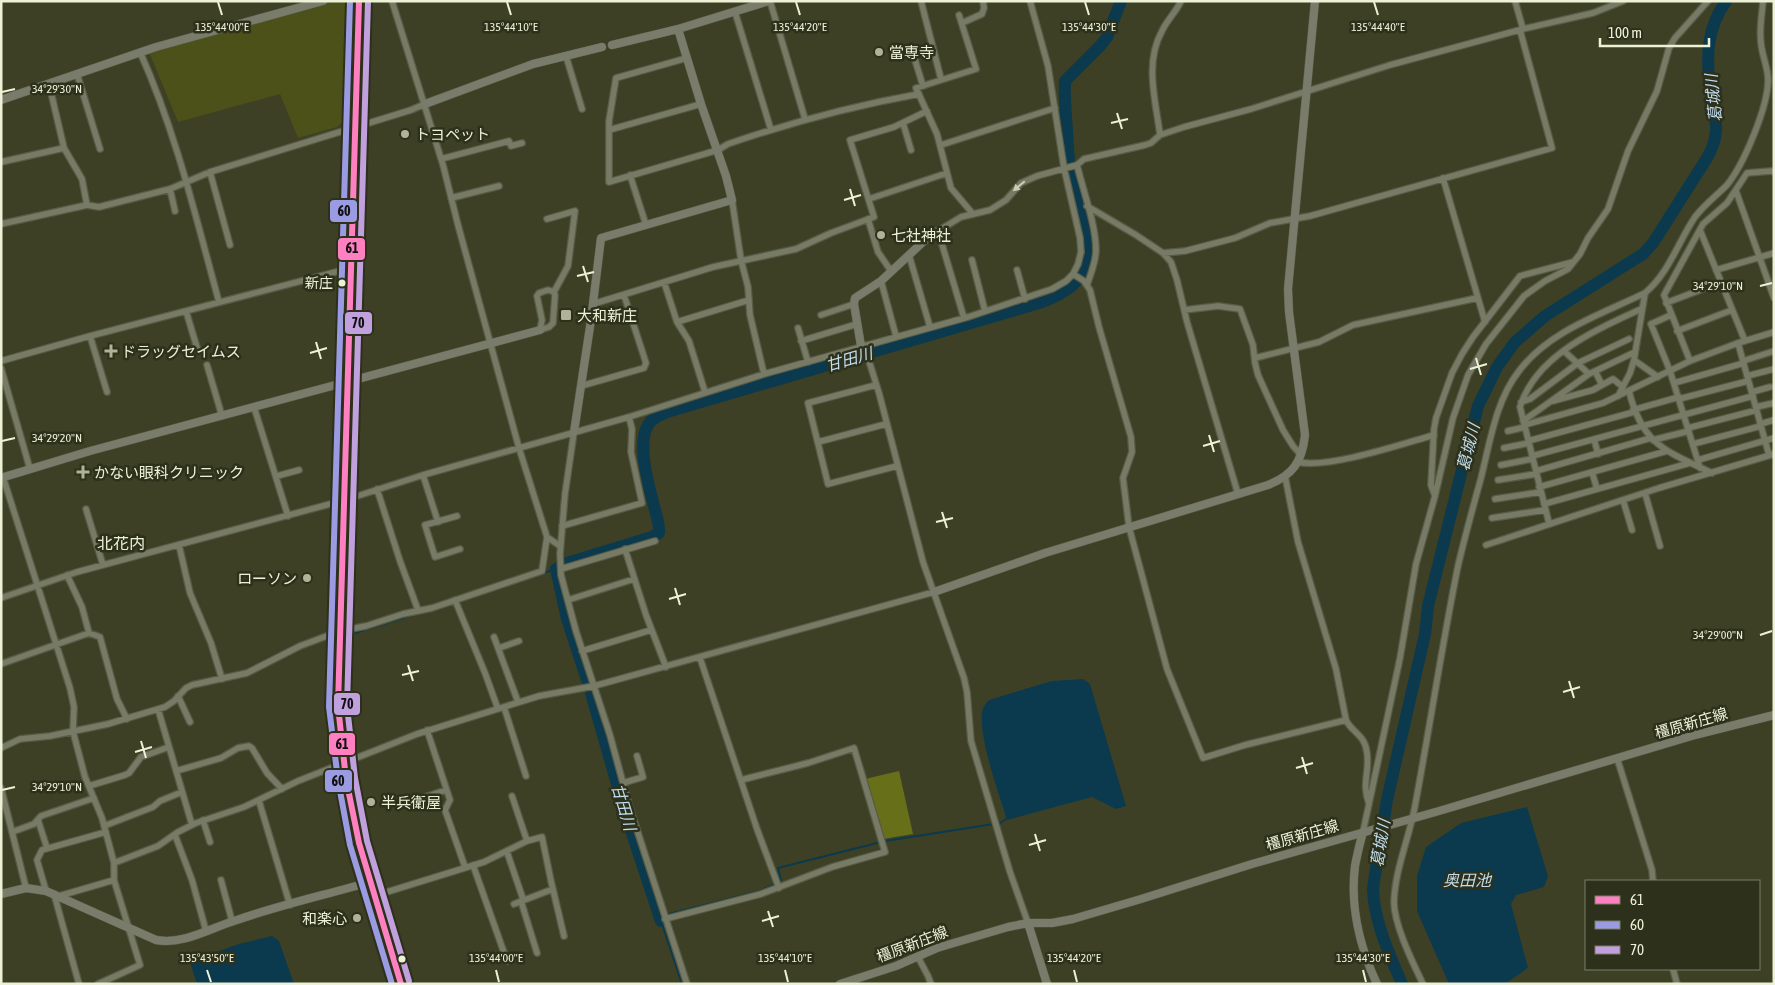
<svg xmlns="http://www.w3.org/2000/svg" width="1775" height="985" font-family="'Asap Condensed','Noto Sans JP',sans-serif">
<style>
.built{fill:#4b5119}
.green{fill:#677018}
.water{fill:#0b3a4e}
.lines{fill:none;stroke-linecap:round;stroke-linejoin:round}
.stream{stroke:#0b3a4e;stroke-width:2}
.river{stroke:#0b3a4e;stroke-width:12}
.street-casing{stroke:#585b46;stroke-width:8}
.secondary-casing{stroke:#585b46;stroke-width:9}
.highway-casing{stroke:#585b46;stroke-width:12}
.street{stroke:#777a65;stroke-width:5.5}
.secondary{stroke:#797b6b;stroke-width:8}
.highway{stroke:#7e7c78;stroke-width:10}
.bus-1-casing{stroke:#2d301a;stroke-width:10}
.bus-2-casing{stroke:#2d301a;stroke-width:10}
.bus-3-casing{stroke:#2d301a;stroke-width:10}
.bus-1{stroke:#ff80c1;stroke-width:6}
.bus-2{stroke:#9b9be3;stroke-width:6}
.bus-3{stroke:#c0a1dd;stroke-width:6}
.oneway{fill:#caceb5}
.ticks{fill:none;stroke:#edf2d7;stroke-width:2}
.poi-dot{fill:#afb499;stroke:#2d301a;stroke-width:2}
.bus-dot{fill:#edf2d7;stroke:#2d301a;stroke-width:2}
.labels{text-anchor:middle;dominant-baseline:central;stroke-width:5;stroke-linejoin:round;paint-order:stroke}
.bus-label{font-size:14px;fill:#edf2d7;stroke:#2d301a;text-anchor:end}
.poi-label{font-size:15px;fill:#edf2d7;stroke:#2d301a;text-anchor:start}
.street-label{font-size:15px;fill:#edf2d7;stroke:#2d301a}
.water-label{font-size:16px;font-style:italic;fill:#c0dcee;stroke:#2d301a}
.neighbourhood-label{font-size:16px;fill:#edf2d7;stroke:#2d301a}
.ticks-label{font-size:12px;text-anchor:middle;fill:#edf2d7;stroke:#2d301a;stroke-width:5;stroke-linejoin:round;paint-order:stroke}
.line-badge{stroke:#2d301a;stroke-width:2}
.pale-badge-label{font-size:14px;text-anchor:middle;font-weight:bold;fill:#111}
</style>
<rect width="100%" height="100%" fill="#3d4025"/>
<path class="built" d="M332,1H352L349,117L337,127L298,138L280,94L178,122L149,52Z"/>
<path class="green" d="M899,771L913,834L883,839L865,779Z"/>
<path class="water" d="M1083,679L1090,684L1126,806L1116,809L1092,797L1007,820C999,794 979,739 982,713C983,707 985,704 989,700L1052,681Z
M1527,807L1548,876L1544,887L1516,895L1511,904L1528,968L1505,984H1449L1417,911V876L1426,847L1461,823Z
M272,936L279,941L294,984H197L191,965L193,960L239,944Z"/>
<g class="lines">
<path class="stream" d="M543,573L556,569
M355,633L412,615
M779,882L781,881L778,868L885,841L1000,823L1008,818
M669,914L760,891L775,884
M661,921L682,984"/>
<path class="river" d="M587,680L567,619L556,569L567,563L652,537L659,533C660,523 655,512 653,502C648,483 637,443 648,425C652,418 660,415 667,412L1039,303C1114,278 1084,231 1071,173C1068,160 1068,145 1067,131C1066,115 1064,98 1065,81L1101,45L1107,37L1121,1
M591,693L625,812L661,921
M1402,984C1389,953 1374,922 1373,888L1387,800L1425,634L1428,606L1478,406L1497,367L1515,342L1545,316L1643,254L1653,243L1707,158C1723,130 1714,116 1710,87C1706,55 1707,28 1726,1"/>
<defs>
<path id="street" d="M392,1L443,165L458,225L519,448L547,537L560,546
M770,1L805,119
M921,1L941,79
M1515,1L1523,29
M735,12L771,130
M959,15L976,69L916,88L937,134L951,188L973,214
M962,23L982,14L984,8L983,1
M140,52C176,132 196,218 219,302
M566,56L582,109
M687,58L616,78L609,121V182L718,150L728,144C792,122 852,106 919,94
M915,60L923,86
M77,74L100,149
M49,84L64,148L82,179L87,205
M903,123L911,150
M609,130L701,104
M1160,135C1156,102 1144,63 1162,31C1167,20 1176,12 1181,1
M941,145L1055,108
M441,159L509,141L511,146L522,143
M1,162L64,148
M1077,165C1083,190 1096,225 1096,250C1096,262 1091,273 1087,285
M210,172L230,245
M630,175L646,225
M1443,178L1485,322
M170,189L175,211
M1736,191L1774,298
M451,198L499,186
M869,199L947,173
M732,200L741,260L748,287L750,315L764,374
M1087,206L1136,235L1163,253L1171,262L1177,280L1187,322L1238,494
M547,219L575,211L568,266L554,292
M868,219L878,252L891,271
M1,224L87,205L99,207L170,189L210,172L411,110L425,104
M1700,230L1745,341
M1163,253L1185,251L1235,238L1270,223L1310,216L1552,148L1520,30
M909,255L930,327
M972,260L985,311
M1017,270L1025,299
M1716,270L1774,253
M1073,274L1084,281L1090,290L1099,327L1131,437L1132,452L1123,478L1129,527L1167,669L1203,758L1245,745L1346,720
M881,281L896,336
M664,282L677,322L689,341L705,392
M548,290L554,292L555,295L553,323L549,327L540,330L542,320L537,296L539,293Z
M1666,303L1721,282
M593,304L713,267L796,249L831,233L874,217L850,140L894,127L927,111
M1184,310L1218,306L1240,309L1253,345L1255,363L1258,375L1283,430L1293,446L1301,455
M186,311L198,351
M821,315L854,304
M1671,315L1651,324L1670,371L1700,468
M964,318L938,231L961,217L990,210L1006,200L1021,183L1037,176L1077,165L1084,159L1145,145L1151,143L1160,135L1184,127L1251,109L1390,65L1523,29L1593,13L1623,1
M677,322L749,300
M798,328L808,362
M1677,331L1732,310
M90,336L107,392
M801,341L857,324
M1738,343L1769,455
M864,345L879,393L923,562L964,678L967,692L971,741L1010,872L1028,923
M1564,351L1589,374
M1255,358L1319,342L1353,325L1477,298
M1634,360L1658,377
M1,361L90,336L351,268
M1690,361L1664,295L1703,224L1727,203L1747,173L1771,171L1774,172
M1743,361L1774,351
M207,365L222,416
M1,368L30,469
M1595,371L1602,385
M1747,376L1774,369
M1674,383L1744,363
M876,385L808,403L828,484L897,466
M581,386L644,368L646,363L624,295
M1629,391C1642,445 1666,451 1712,473
M1752,392L1770,387
M1618,396L1630,373L1634,360L1645,293
M1679,399L1748,381
M1553,401L1593,390L1613,379L1623,387
M1521,402L1530,399L1578,363L1629,339
M254,407L288,516
M1756,407L1774,403
M1633,410L1679,397
M1523,421L1589,374L1635,352
M1760,424L1774,420
M1524,425L1603,403L1690,361L1738,343L1774,332
M1688,428L1757,410
M1508,431L1525,427
M574,432L565,494L560,554L561,575L576,631L610,735L629,805L687,984
M1594,439L1598,454
M1653,440L1689,431
M1528,441L1634,412
M818,442L886,424
M1693,444L1761,426
M1504,448L1529,443
M1532,456L1753,396
M1698,460L1774,438
M1298,462C1328,469 1402,444 1434,435
M1501,465L1532,459
M1536,471L1651,438
M1592,472L1597,489
M423,475L438,522
M277,476L299,470
M1285,476L1298,542L1336,669L1346,720C1352,733 1365,734 1367,753C1370,773 1361,782 1369,804
M3,477L70,688L74,707L73,731L75,739L85,777L102,818L114,863V880L140,965L98,984
M1498,480L1536,474
M1539,487L1667,451
M377,489L400,561L418,610
M1645,493L1660,546
M1435,496L1431,485L1434,429L1436,418L1452,373L1462,354L1473,337L1520,276L1573,262
M1495,499L1541,492
M1623,500L1632,530
M1544,504L1690,463
M86,509L103,565
M457,516L425,525L435,557L460,549
M1492,518L1545,510
M1549,523L1520,407C1536,355 1596,330 1641,309
M562,526L642,503L631,452L632,429L629,417
M179,545L190,593L211,643L222,679
M1486,545L1659,488L1774,454
M625,549L646,615L666,667
M561,569L655,541
M67,575L82,607L89,633L100,637L117,699L127,719
M1,598L77,572L345,500L423,475L629,417L764,374L968,317L1052,289L1066,281L1073,274L1078,264L1081,252L1080,238L1064,168L1048,66L1030,1
M455,600L485,673L498,709
M568,600L634,579
M494,637L518,702
M499,648L519,641
M582,651L651,630
M700,658L757,829L779,888
M1,664L89,633
M178,696L190,722
M504,707L526,776
M158,709L192,825
M427,730L450,800L445,810L465,867
M1,748L20,739L50,736L108,724L165,707L174,701L186,688L192,685L247,673L300,646L340,631L366,626L403,614L432,608L542,571L547,537
M1617,758L1652,870L1653,881
M176,771L221,758L238,748L249,746L252,748L267,773L282,789
M623,783L643,777L637,756
M89,786L125,775L129,773L141,757L169,747
M1,788L26,888
M512,796L527,841
M422,798L446,790
M259,801L290,905
M38,820L47,848
M203,820L210,842
M104,826L153,807L160,801L182,792
M12,832L34,824L41,816L94,798
M1363,832L1400,658L1416,564L1435,496L1453,418L1468,375L1486,344L1524,296L1545,281L1568,269L1580,254L1588,238L1608,209L1628,151L1657,91L1669,48L1675,38L1708,1
M175,835L192,880L206,931
M507,852L523,899
M114,863L158,846L178,832L196,823L244,807L298,781L417,734L539,696L594,686L934,592
M473,865L507,961
M221,880L232,921
M46,891L37,860L42,850L106,832
M54,894L79,984
M59,896L114,880
M374,896L484,862L527,841L542,837L551,881L564,936
M521,901L537,953
M514,904L553,889
M665,919L761,894L832,867L885,852L854,748L808,763L741,780
M918,957L928,976L931,984
M1673,969L1677,984
M1423,984C1413,963 1394,925 1394,902C1395,869 1409,839 1415,806C1430,726 1442,645 1458,566C1465,536 1473,507 1481,478C1490,442 1496,400 1519,371C1549,331 1602,314 1645,293C1669,273 1678,242 1695,217C1704,205 1716,196 1727,185C1744,164 1768,107 1768,80C1768,67 1762,56 1761,43C1759,29 1762,15 1763,1"/>
<path id="secondary" d="M612,45L678,29L769,1
M1,100L156,47L323,1
M425,104L533,64L602,47
M861,346L854,304L855,298L881,281L924,241L938,231
M574,432L591,320L601,238L732,200L726,176L701,104L678,29
M1,478L90,451L540,330
M934,592L1045,553L1268,485C1293,475 1302,462 1305,435L1289,312L1288,289L1315,1
M1363,832C1360,843 1357,855 1355,866C1350,906 1360,948 1377,984
M1,894L26,888L46,891L156,940C184,945 210,928 237,920C280,905 325,895 370,882
M1028,923L1047,984
M840,984L896,966L937,948L1008,927L1028,923H1052L1073,919L1141,899L1252,864L1439,811L1695,735L1774,715"/>
<path id="highway" d="M359,1L338,706C342,745 346,784 354,823C365,877 385,931 401,984"/>
</defs>
<use href="#street" class="street-casing"/>
<use href="#secondary" class="secondary-casing"/>
<use href="#highway" class="highway-casing"/>
<use href="#street" class="street"/>
<use href="#secondary" class="secondary"/>
<use href="#highway" class="highway"/>
<defs>
<path id="bus-1" d="M359,1L338,706L346,779L359,843L401,984"/>
<path id="bus-2" d="M350,1L329,707L338,780L350,845L392,984"/>
<path id="bus-3" d="M368,1L347,706L355,778L367,841L409,981"/>
</defs>
<use href="#bus-1" class="bus-1-casing"/>
<use href="#bus-2" class="bus-2-casing"/>
<use href="#bus-3" class="bus-3-casing"/>
<use href="#bus-1" class="bus-1"/>
<use href="#bus-2" class="bus-2"/>
<use href="#bus-3" class="bus-3"/>
</g>
<defs><path id="oneway-solid" d="M-6-.8H1V-3.2L6.5 0L1 3.2V.8H-6Z" transform="scale(1.25)"/></defs>
<use class="oneway" href="#oneway-solid" transform="translate(1019 186) rotate(140)"/>
<path class="ticks" d="M218,2L222,15M507,2L511,15M796,2L800,15M1085,2L1089,15M1374,2L1378,15M2,92L15,89M1117,113L1122,129M1111,123L1128,119M850,189L855,206M844,200L861,195M583,266L588,282M577,276L594,272M1760,286L1772,283M316,342L321,359M310,353L327,348M1476,358L1481,375M1470,369L1487,364M1209,435L1214,452M2,441L15,438M1203,446L1220,441M942,512L947,528M936,522L953,518M675,588L680,605M669,599L686,594M1760,635L1772,631M408,665L413,681M402,675L419,671M1569,681L1574,698M1563,692L1580,687M141,741L146,758M135,752L152,747M1302,757L1307,774M1296,768L1313,763M2,790L15,787M1035,834L1040,851M1029,845L1046,840M768,911L773,927M762,921L779,916M207,970L211,982M496,970L499,982M785,970L788,982M1074,970L1077,982M1363,970L1366,982"/>
<g class="poi-dot">
<circle cx="879" cy="52" r="5"/>
<circle cx="405" cy="134" r="5"/>
<circle cx="881" cy="235" r="5"/>
<rect x="560" y="309" width="12" height="12" rx="2.5"/>
<path d="M108.5 343.5h5v5h5v5h-5v5h-5v-5h-5v-5h5z"/>
<path d="M80.5 464.5h5v5h5v5h-5v5h-5v-5h-5v-5h5z"/>
<circle cx="307" cy="578" r="5"/>
<circle cx="371" cy="802" r="5"/>
<circle cx="357" cy="918" r="5"/>
</g>
<g class="bus-dot">
<circle cx="342" cy="283" r="4.5"/>
<circle cx="402" cy="959" r="4.5"/>
</g>
<g class="labels">
<g class="bus-label">
<text x="333" y="283">新庄</text>
</g>
<g class="poi-label">
<text x="889" y="52">當専寺</text>
<text x="415" y="134">トヨペット</text>
<text x="891" y="235">七社神社</text>
<text x="577" y="315">大和新庄</text>
<text x="121" y="351">ドラッグセイムス</text>
<text x="94" y="472">かない眼科クリニック</text>
<text x="297" y="578" text-anchor="end">ローソン</text>
<text x="381" y="802">半兵衛屋</text>
<text x="347" y="918" text-anchor="end">和楽心</text>
</g>
<g class="street-label">
<text transform="translate(1691 723) rotate(-16)">橿原新庄線</text>
<text transform="translate(1302 835) rotate(-16)">橿原新庄線</text>
<text transform="translate(912 944) rotate(-21)">橿原新庄線</text>
</g>
<g class="water-label">
<text transform="translate(1713 98) rotate(-96)">葛城川</text>
<text transform="translate(849 359) rotate(-16)">甘田川</text>
<text transform="translate(1468 447) rotate(-76)">葛城川</text>
<text transform="translate(624 807) rotate(73)">甘田川</text>
<text transform="translate(1380 843) rotate(-81)">葛城川</text>
<text x="1467" y="880">奥田池</text>
</g>
<g class="neighbourhood-label">
<text x="121" y="543">北花内</text>
</g>
</g>
<g class="ticks-label">
<text x="222" y="31">135°44'00"E</text>
<text x="511" y="31">135°44'10"E</text>
<text x="800" y="31">135°44'20"E</text>
<text x="1089" y="31">135°44'30"E</text>
<text x="1378" y="31">135°44'40"E</text>
<text x="57" y="93">34°29'30"N</text>
<text x="1718" y="290">34°29'10"N</text>
<text x="57" y="442">34°29'20"N</text>
<text x="1718" y="639">34°29'00"N</text>
<text x="57" y="791">34°29'10"N</text>
<text x="207" y="962">135°43'50"E</text>
<text x="496" y="962">135°44'00"E</text>
<text x="785" y="962">135°44'10"E</text>
<text x="1074" y="962">135°44'20"E</text>
<text x="1363" y="962">135°44'30"E</text>
</g>
<g class="line-badge">
<rect x="329" y="199" width="29" height="24" rx="5" fill="#9b9be3"/>
<rect x="337" y="237" width="29" height="24" rx="5" fill="#ff80c1"/>
<rect x="344" y="311" width="29" height="24" rx="5" fill="#c0a1dd"/>
<rect x="333" y="692" width="28" height="24" rx="5" fill="#c0a1dd"/>
<rect x="328" y="732" width="28" height="24" rx="5" fill="#ff80c1"/>
<rect x="324" y="769" width="29" height="24" rx="5" fill="#9b9be3"/>
</g>
<g class="pale-badge-label">
<text x="344" y="216">60</text>
<text x="352" y="253">61</text>
<text x="358" y="328">70</text>
<text x="347" y="709">70</text>
<text x="342" y="749">61</text>
<text x="338" y="786">60</text>
</g>
<rect width="1775" height="985" fill="none" stroke="#edf2d7" stroke-width="5"/>
<rect x="1585" y="880" width="175" height="90" fill="#2d301a" stroke="#7a7e66"/>
<rect x="1595" y="896" width="25" height="8" fill="#ff80c1" stroke="#7a7e66"/>
<text x="1630" y="905" font-size="15" fill="#edf2d7">61</text>
<rect x="1595" y="921" width="25" height="8" fill="#9b9be3" stroke="#7a7e66"/>
<text x="1630" y="930" font-size="15" fill="#edf2d7">60</text>
<rect x="1595" y="946" width="25" height="8" fill="#c0a1dd" stroke="#7a7e66"/>
<text x="1630" y="955" font-size="15" fill="#edf2d7">70</text>
<path d="M1600 38v8h109v-8" fill="none" stroke="#edf2d7" stroke-width="2.5"/>
<text x="1608" y="38" font-size="15" fill="#edf2d7" stroke="#2d301a" stroke-width="4" paint-order="stroke">100 m</text>
</svg>
